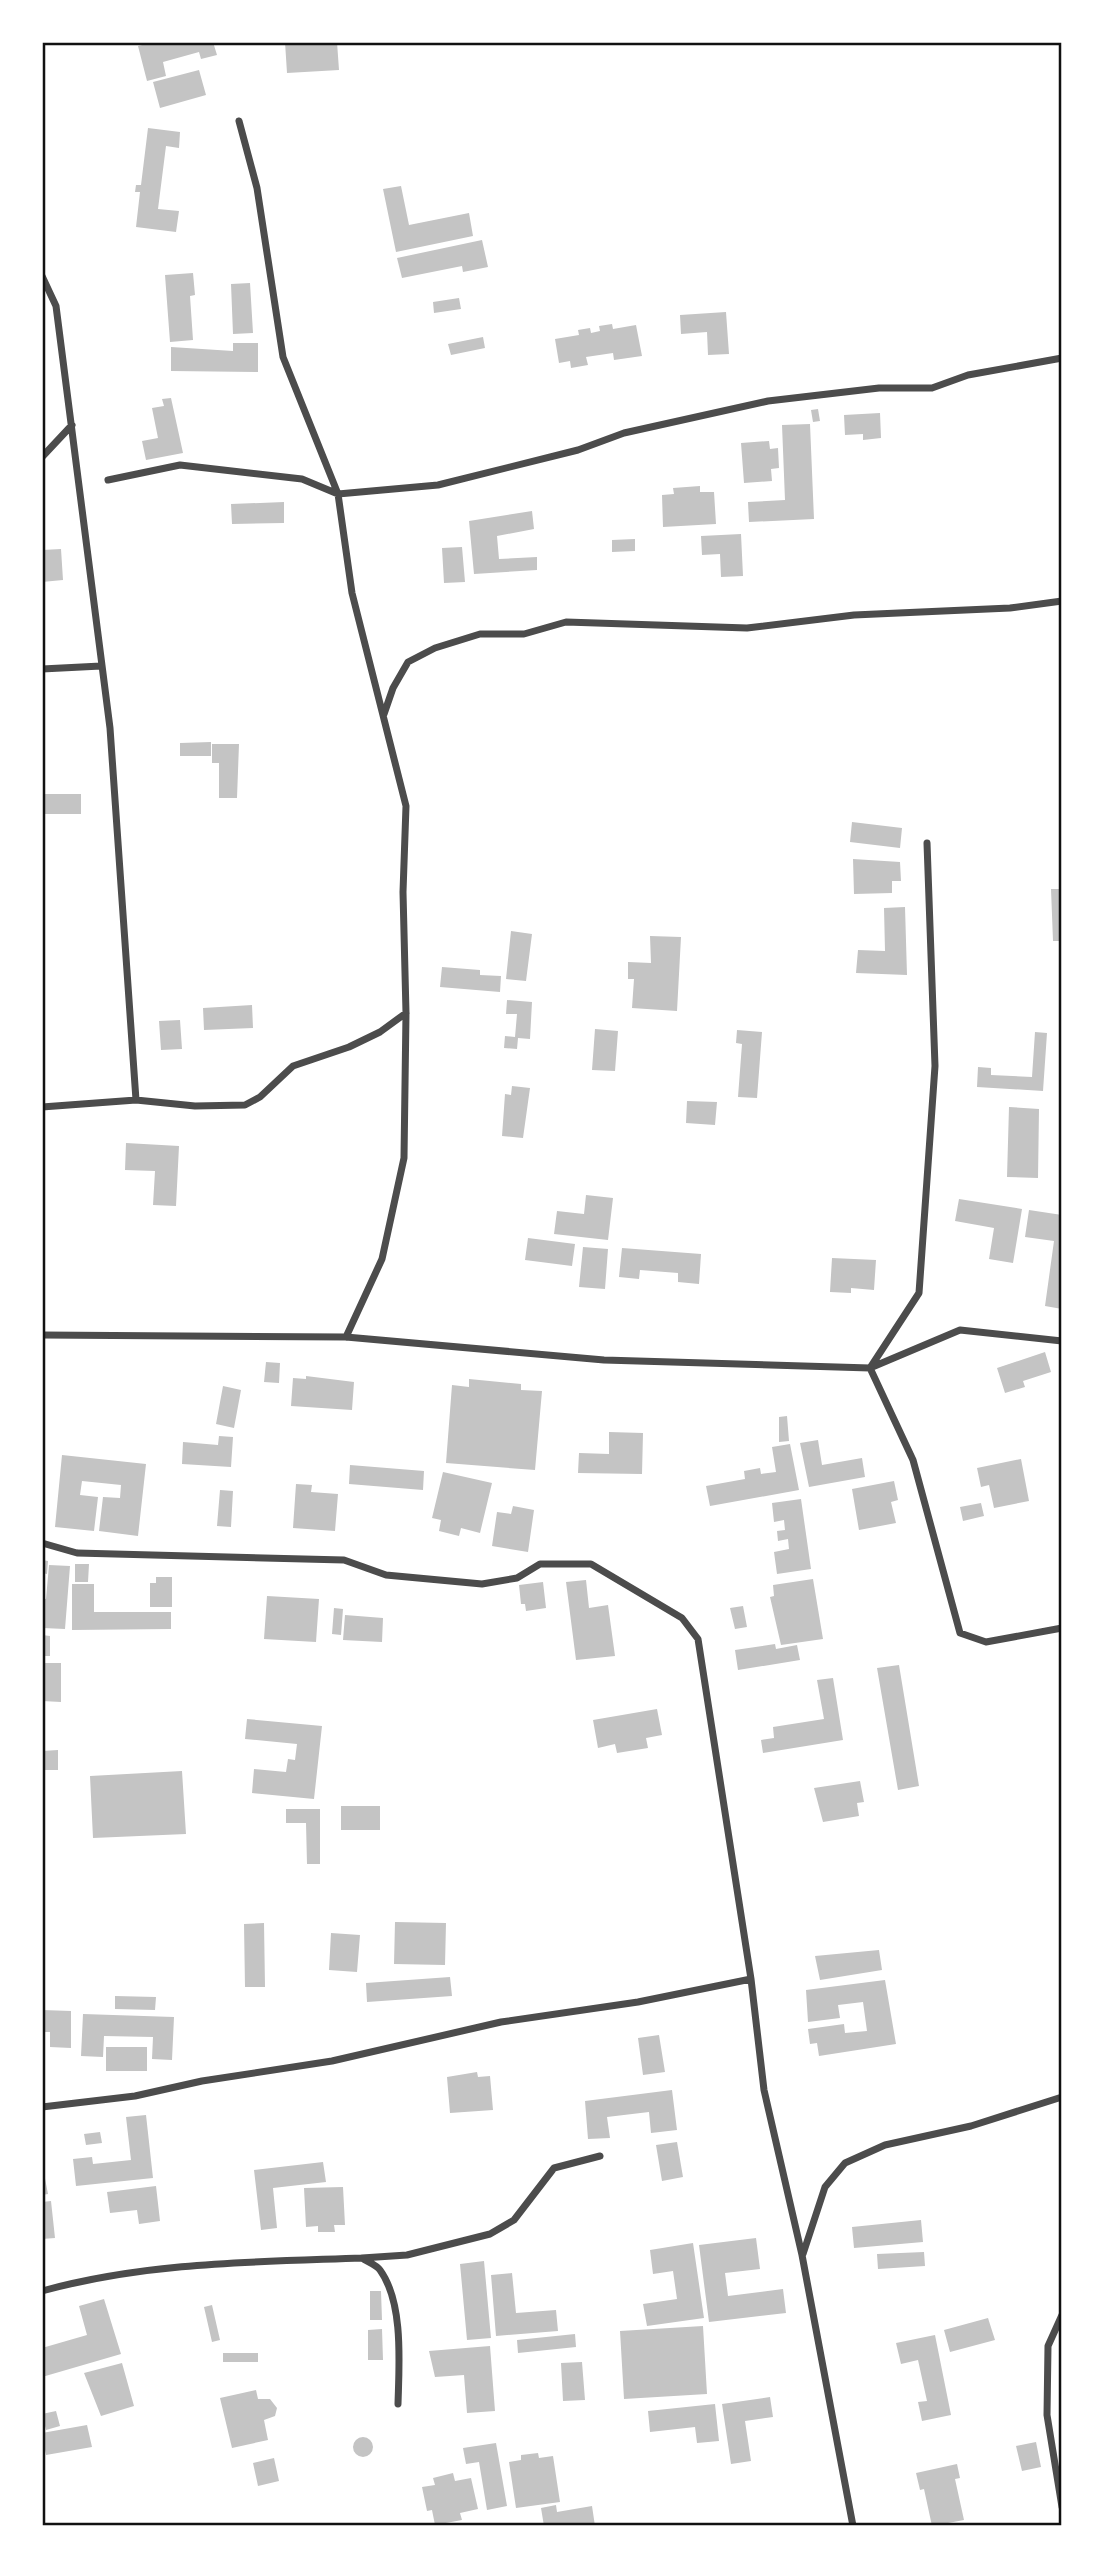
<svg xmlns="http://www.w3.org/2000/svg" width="1104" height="2568" font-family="Ubuntu,sans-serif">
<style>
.building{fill:#c4c4c4}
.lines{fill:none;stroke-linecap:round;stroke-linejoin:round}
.minor{stroke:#4c4c4c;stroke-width:7}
.neatline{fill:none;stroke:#111;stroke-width:2.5}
</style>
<rect width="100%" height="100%" fill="#fff"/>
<path class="building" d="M155,42H213L217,55L201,59L199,52L163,62L166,76L147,81L138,46Z
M285,42H337L339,70L287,73Z
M199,70L206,95L160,108L153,82Z
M148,128L180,132L179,148L166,146L158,209L179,211L176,232L136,227L140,192H135L136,185H141Z
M401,186L409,225L469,213L473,236L396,252L383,189Z
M482,240L488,267L463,272L462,266L402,278L397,258Z
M193,273L195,295L190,296L193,340L170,342L165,275Z
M250,283L253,333L233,334L231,284Z
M459,298L461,309L434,313L433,302Z
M726,312L729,354L708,355L707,332L681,334L680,315Z
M612,324L613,329L636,325L642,356L614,360L613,353L586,357L588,365L571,368L570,361L559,363L555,339L579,335L578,330L590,328L591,333L600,331L599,326Z
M483,337L485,348L451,355L448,344Z
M233,343H258V372L171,371V347L233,351Z
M171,398L183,453L146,460L142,441L158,438L152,408L164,406L162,399Z
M818,409L820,421L813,422L811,410Z
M880,413L881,438L863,440V434L845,435L844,415Z
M810,424L814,519L749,522L748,502L785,500L782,425Z
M769,441L770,449L778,448L779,468L771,469L772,481L744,483L741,443Z
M700,486V492H714L716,524L663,527L662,495L674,494L673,488Z
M284,502V523L232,524L231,504Z
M532,511L534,529L497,536L499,559L537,557V570L474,574L469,521Z
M741,534L743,576L721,577L720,554L702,555L701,536Z
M635,539V551L612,552V540Z
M462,547L465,582L444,583L442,548Z
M61,549L63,580L42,582V550Z
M211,742V756H180V743Z
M212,744H239L237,798H219V763H212Z
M42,794H81V814H42Z
M852,822L902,828L900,848L850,842Z
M853,859L900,862L901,881H892V893L854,894Z
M1051,889H1062V941H1053Z
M905,907L907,975L856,973L858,950L885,951L884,908Z
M511,931L532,934L526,981L506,979Z
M650,936L681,937L677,1011L632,1008L634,979H628V962L651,963Z
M442,967L480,970V975L501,976L500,992L440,987Z
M507,1000L532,1002L530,1039L518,1038L517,1049L504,1048L505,1036L515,1037L517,1014H506Z
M252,1005L253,1028L204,1030L203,1008Z
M180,1020L182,1049L161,1050L159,1021Z
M595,1029L618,1031L615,1071L592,1070Z
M737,1030L762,1032L757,1098L738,1097L742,1044L736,1043Z
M1035,1032L1047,1033L1043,1091L977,1087L978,1067L991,1068V1075L1032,1077Z
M512,1086L530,1088L523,1138L502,1136L505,1094L511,1095Z
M687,1101L717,1102L715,1125L686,1123Z
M1009,1107L1039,1109L1038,1178L1007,1177Z
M126,1143L179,1146L176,1206L153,1205L155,1171L125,1170Z
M586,1195L613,1198L608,1240L554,1234L557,1211L584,1214Z
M959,1199L1022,1209L1013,1263L989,1259L994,1228L955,1221Z
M1029,1210L1062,1215V1309L1045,1306L1054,1241L1025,1237Z
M528,1238L575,1244L572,1266L525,1260Z
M583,1247L608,1249L605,1289L579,1287Z
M622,1248L701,1254L699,1284L678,1282V1273L640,1270L639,1279L619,1277Z
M832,1258L876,1260L874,1290L851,1288V1293L830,1292Z
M1045,1352L1051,1372L1023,1381L1025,1387L1005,1393L997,1368Z
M266,1362L280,1363L279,1383L264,1382Z
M306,1376L354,1382L352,1410L291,1406L293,1378L306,1379Z
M469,1379L521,1384V1390L542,1391L535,1470L446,1463L452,1385L469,1387Z
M223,1386L241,1390L234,1428L216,1424Z
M787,1416L789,1441L779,1442V1417Z
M609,1432L643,1433L642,1474L578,1473L579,1453L609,1454Z
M219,1436L233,1437L231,1467L182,1464L183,1442L218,1445Z
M818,1440L822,1465L862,1458L865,1477L809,1487L800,1443Z
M790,1444L799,1490L710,1506L706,1486L745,1479L744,1471L760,1468L761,1474L776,1472L772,1447Z
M62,1455L146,1464L138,1536L99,1531L103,1497L120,1498L121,1485L82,1481L80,1495L98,1497L94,1531L55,1527Z
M1021,1459L1029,1501L994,1508L989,1485L981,1487L977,1468Z
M350,1465L424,1471L423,1490L349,1484Z
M443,1472L492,1483L480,1533L461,1528L459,1536L439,1531L441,1520L432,1518Z
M894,1481L898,1500L891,1502L896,1523L859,1530L852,1489Z
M296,1484L312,1485L311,1492L338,1494L335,1531L293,1528Z
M220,1490L233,1491L231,1527L217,1526Z
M801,1499L811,1569L777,1574L774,1552L789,1549L788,1539L778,1541L777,1531L785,1530L784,1520L774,1522L772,1503Z
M981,1503L984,1516L963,1521L960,1507Z
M513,1506L534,1510L528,1552L492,1546L497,1512L511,1514Z
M42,1560L48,1561L47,1574L42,1573Z
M75,1564H89L88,1582H75Z
M49,1565L70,1566L65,1629L43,1628L42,1598L46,1599Z
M156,1577H172V1607H150V1583H156Z
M813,1579L823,1639L781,1645L770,1597L774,1596L773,1585Z
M586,1580L589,1608L608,1605L615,1656L576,1660L566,1582Z
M543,1582L546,1608L526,1611L525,1604H521L519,1585Z
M72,1584H94V1612H171V1629L72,1630Z
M267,1596L319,1599L316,1642L264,1639Z
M743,1606L747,1627L735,1629L730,1608Z
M334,1608L343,1609L341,1635L332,1634Z
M345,1615L383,1618L382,1642L343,1640Z
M42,1635L50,1636V1656H42Z
M775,1644L776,1649L797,1645L800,1660L738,1670L735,1650Z
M42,1663H61V1702L42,1701Z
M899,1665L919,1786L898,1790L877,1668Z
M833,1678L843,1740L763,1753L761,1740L774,1738L773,1727L824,1719L817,1680Z
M657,1709L662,1735L646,1738L648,1748L617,1753L615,1744L598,1748L593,1720Z
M247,1719L322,1726L314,1799L252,1793L254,1769L286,1772L288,1759L295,1760L297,1744L245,1739Z
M58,1750V1770H42V1751Z
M182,1771L186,1834L93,1838L90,1776Z
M860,1781L864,1802L857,1803L859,1816L823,1822L814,1788Z
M341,1806H380V1830H341Z
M286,1809H320V1864H307L306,1823H286Z
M395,1922L446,1923L445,1965L394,1964Z
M264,1923L265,1987H245L244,1924Z
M331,1933L360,1935L357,1972L329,1970Z
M879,1950L882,1970L820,1980L815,1956Z
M450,1977L452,1996L367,2002L366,1983Z
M885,1980L896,2044L819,2056L817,2043L810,2044L808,2029L844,2024L845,2033L867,2031L863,2002L838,2005L840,2018L808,2022L806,1990Z
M115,1996L156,1997L155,2010L115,2009Z
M42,2010L71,2011V2048L50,2047V2032H42Z
M83,2014L174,2017L172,2060L152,2059L153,2037L104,2036L103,2057L81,2056Z
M659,2035L665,2072L643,2075L638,2038Z
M106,2047H147V2071H106Z
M477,2072L478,2077L490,2076L493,2110L450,2113L447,2077Z
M672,2090L677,2130L651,2133L649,2112L607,2117L610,2138L588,2139L585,2101Z
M146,2115L153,2178L76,2186L73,2159L92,2157L93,2164L131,2160L126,2117Z
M100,2132L102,2143L86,2145L84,2134Z
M677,2142L683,2177L662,2181L656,2145Z
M323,2162L326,2182L273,2188L277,2228L261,2230L254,2170Z
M42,2163L48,2194L42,2195Z
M156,2186L160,2221L139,2224L137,2210L110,2213L107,2192Z
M343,2187L345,2225H334L335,2232H318V2226L306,2227L304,2188Z
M51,2201L55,2238L42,2239V2202Z
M921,2220L923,2242L854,2248L852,2227Z
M756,2238L760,2269L725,2273L728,2296L783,2289L786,2313L709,2322L699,2245Z
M693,2243L704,2318L647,2326L643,2304L677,2299L673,2271L653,2274L650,2250Z
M924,2252L925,2266L878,2269L877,2254Z
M484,2261L491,2338L467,2340L460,2264Z
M512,2273L516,2313L556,2310L558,2331L496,2336L491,2275Z
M370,2291H381L382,2320H370Z
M104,2299L121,2354L42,2377V2348L87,2335L79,2306Z
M212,2305L220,2340L212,2342L204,2307Z
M988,2318L995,2340L950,2352L944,2330Z
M703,2326L707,2394L624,2399L620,2331Z
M382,2329L383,2360H368V2330Z
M575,2334L576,2347L518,2353L517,2340Z
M935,2335L951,2415L922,2421L918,2402L927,2401L918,2360L901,2364L896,2343Z
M490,2346L495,2411L467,2413L464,2375L435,2377L429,2351Z
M223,2353H258V2362H223Z
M582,2362L585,2400L563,2401L561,2363Z
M122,2363L134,2406L101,2416L84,2373Z
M256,2390L258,2399H270L277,2408L275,2416L264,2420L268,2440L232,2448L220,2398Z
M770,2397L773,2417L745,2421L751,2461L731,2464L722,2404Z
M715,2404L719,2441L697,2443L695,2427L650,2432L648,2411Z
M56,2411L60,2426L46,2430L42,2414Z
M87,2425L92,2447L46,2455L42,2433Z
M353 2447a10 10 0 1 1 20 0a10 10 0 1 1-20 0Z
M1036,2442L1041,2467L1022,2471L1016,2446Z
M496,2443L507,2506L487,2510L479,2462L466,2464L463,2448Z
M538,2453L539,2458L553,2456L560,2502L516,2508L509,2462L521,2460V2455Z
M274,2458L279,2481L258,2486L253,2463Z
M957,2464L960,2478L955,2479L964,2520L932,2526L924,2489L920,2490L916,2473Z
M453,2473L455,2481L471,2478L478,2509L460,2513L462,2520L435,2525L432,2510L427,2511L422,2487L435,2485L433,2478Z
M556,2505L557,2512L592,2506L595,2526H544L541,2508Z"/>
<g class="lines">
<path class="minor" d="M239,121L257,188L283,357L338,494L352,593L406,806L403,892L406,1013L404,1158L382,1259L346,1337
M42,276L56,306L110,728L136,1100
M42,457L72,425
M108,480L180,465L302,479L338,494L438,485L578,450L624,433L768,401L879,388H932L968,375L1062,358
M42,669L101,666
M384,714L393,688L408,662L435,648L480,634H524L566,622L747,628L854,615L1010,608L1062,601
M927,843L935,1066L919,1293L870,1368L913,1460L960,1633L986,1642L1062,1628
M42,1107L136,1100L195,1106L245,1105L260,1097L293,1066L349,1047L380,1032L406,1013
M42,1335L346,1337L604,1360L870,1368L960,1330L1062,1341
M42,1543L77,1553L344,1560L386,1575L482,1584L517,1578L540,1564H591L682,1618L698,1639L751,1979L764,2090L802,2255L853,2526
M42,2107L135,2096L202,2081L332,2061L501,2022L638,2002L751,1979
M803,2254L825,2187L845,2163L885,2145L971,2126L1062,2097
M362,2258L407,2255L490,2234L514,2220L554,2168L600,2156
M42,2291C147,2262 254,2262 362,2258C368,2262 377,2265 380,2270C404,2303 399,2365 398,2404
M1062,2315L1048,2346L1047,2415L1062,2507"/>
</g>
<rect width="1104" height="2568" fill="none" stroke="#ffffff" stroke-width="88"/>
<rect x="44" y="44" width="1016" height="2480" class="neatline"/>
</svg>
